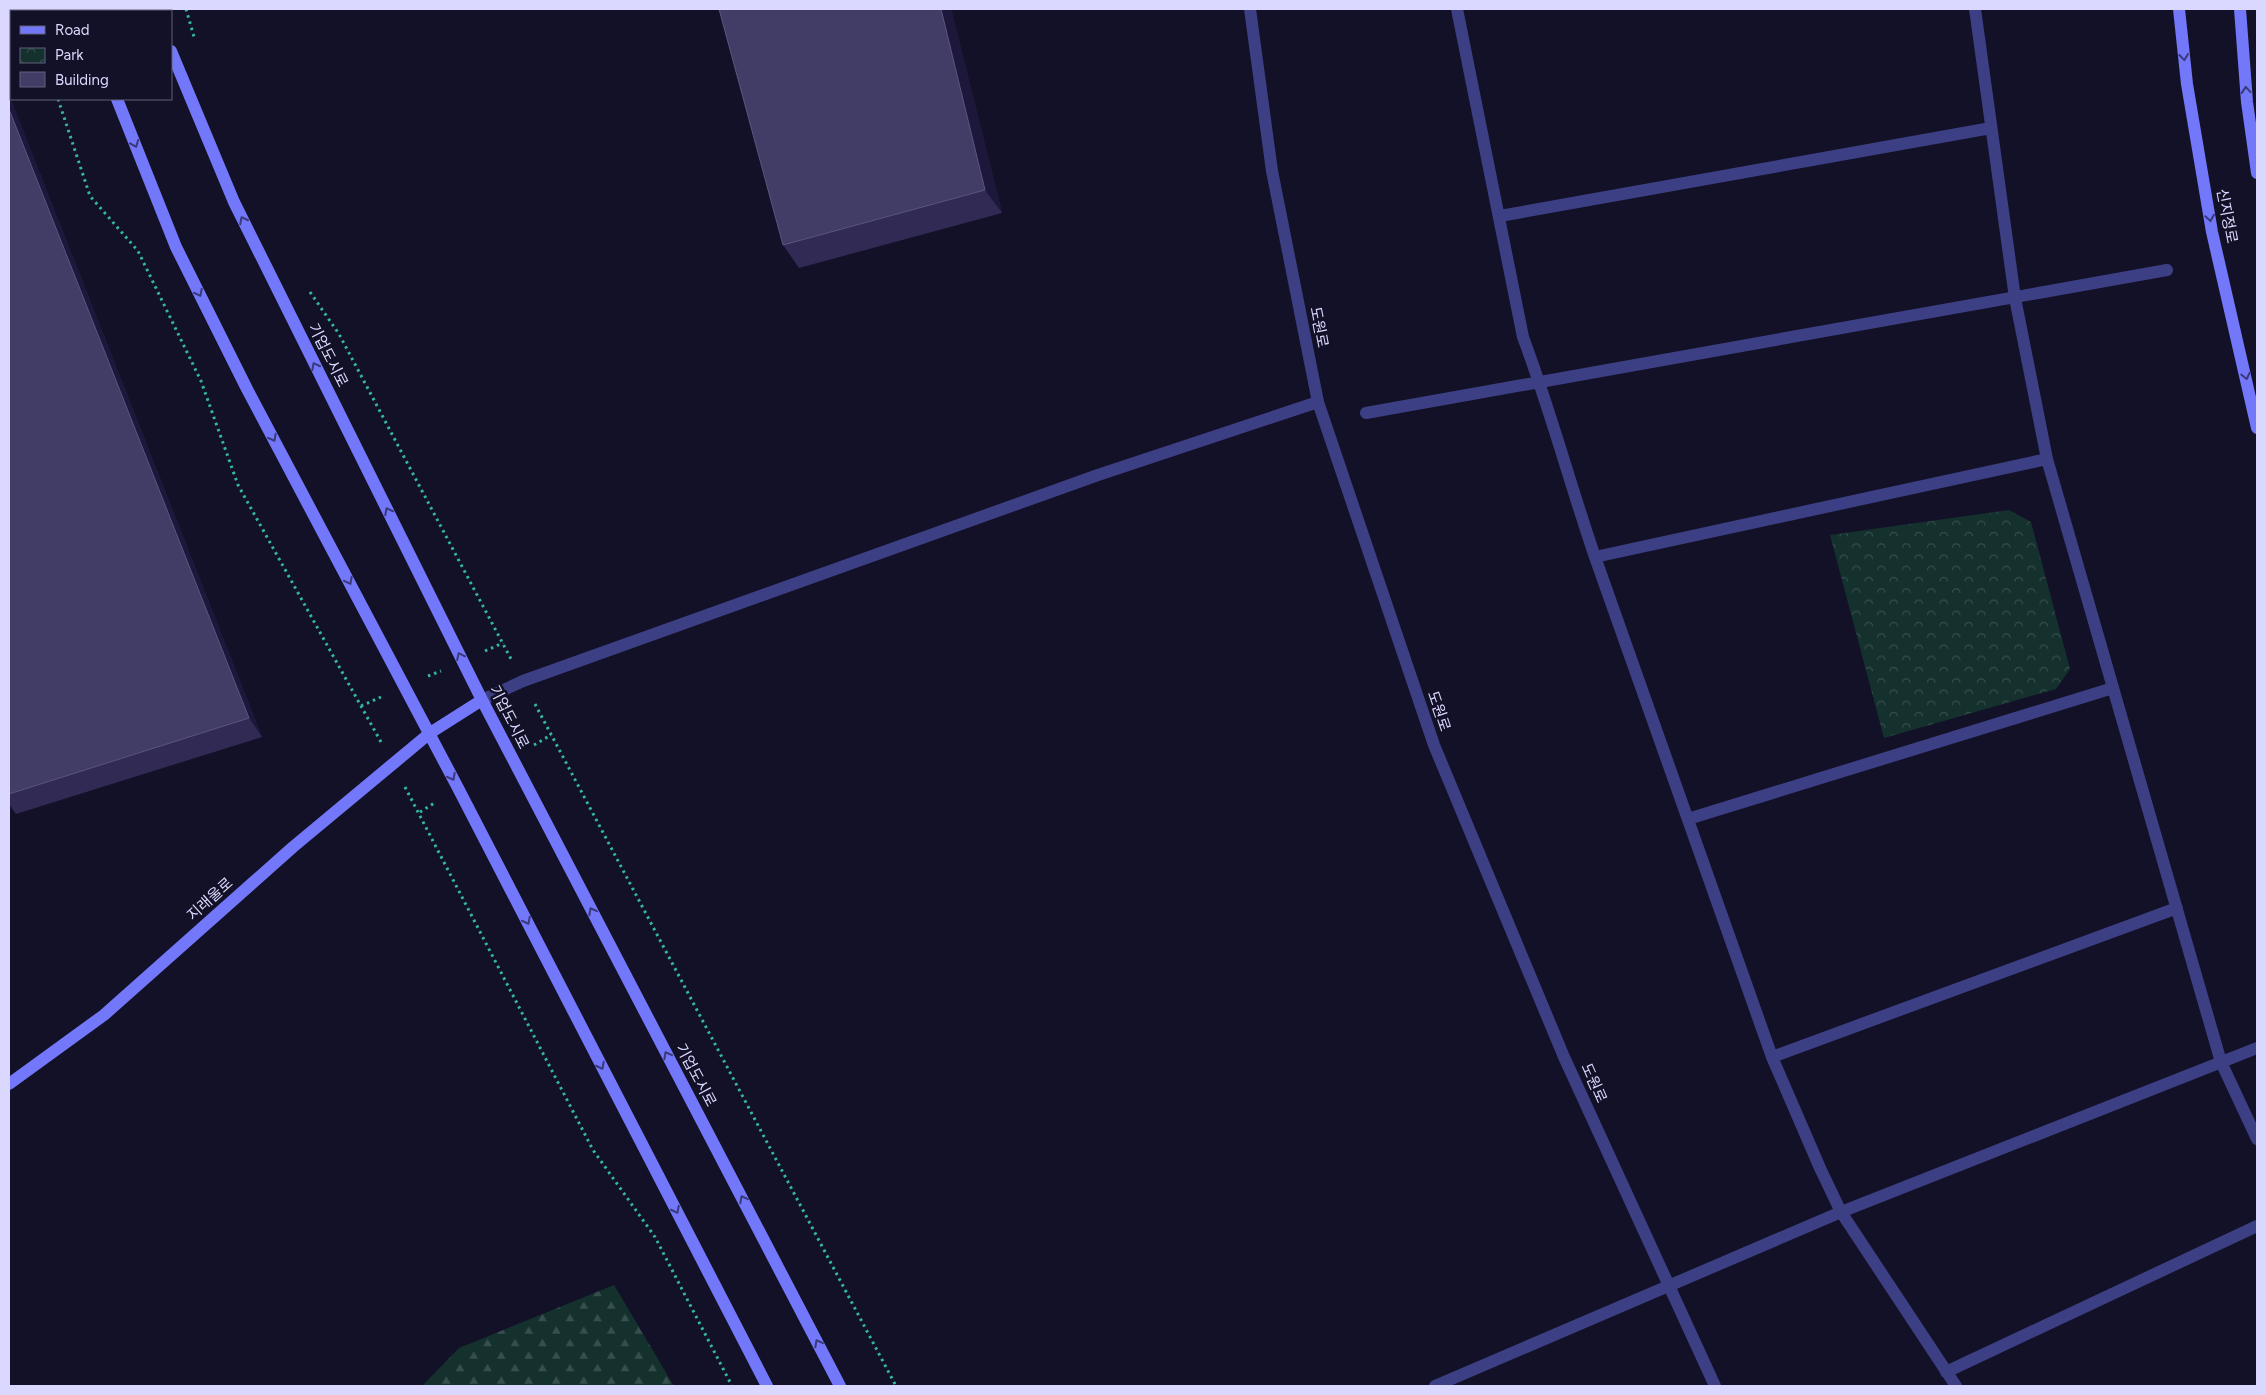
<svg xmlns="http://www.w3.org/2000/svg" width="2266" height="1395" font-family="Figtree,'Noto Sans KR',sans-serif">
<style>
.forest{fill:url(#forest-firs)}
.park{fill:url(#park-crowns)}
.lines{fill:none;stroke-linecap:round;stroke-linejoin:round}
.path{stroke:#34b6a6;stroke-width:3;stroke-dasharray:2.5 4;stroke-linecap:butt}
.street{stroke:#3d3f85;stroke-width:12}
.secondary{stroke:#7377fa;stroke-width:12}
.wall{fill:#302a55}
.shaded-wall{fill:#1d183b}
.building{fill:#423d67;stroke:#5a557f}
.oneway{stroke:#393a7b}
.labels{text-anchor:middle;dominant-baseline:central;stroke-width:5;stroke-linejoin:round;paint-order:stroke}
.street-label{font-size:15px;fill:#dad8fe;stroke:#131127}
</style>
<defs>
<pattern id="forest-firs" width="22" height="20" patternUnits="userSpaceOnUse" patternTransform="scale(1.25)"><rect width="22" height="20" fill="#14312e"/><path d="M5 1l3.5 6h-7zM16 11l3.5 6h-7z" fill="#364e4d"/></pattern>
<pattern id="park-crowns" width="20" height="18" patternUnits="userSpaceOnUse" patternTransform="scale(1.25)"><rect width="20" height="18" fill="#14312e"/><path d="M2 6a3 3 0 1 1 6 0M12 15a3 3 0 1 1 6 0" fill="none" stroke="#364e4d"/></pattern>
</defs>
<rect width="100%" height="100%" fill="#131127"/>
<path class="forest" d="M614,1285L674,1386H422L459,1348Z"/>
<path class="park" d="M2009,510L2031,522L2070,669L2056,689L1884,738L1830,535Z"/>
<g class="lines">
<path class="path" d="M28,9L29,11
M186,9L194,37
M58,99L90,196L138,251L201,381L238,485L381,742
M310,292L339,334L511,659
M485,651L503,643
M428,676L441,671
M535,704L896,1386
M361,706L381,697
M534,745L551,735
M405,787L593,1150L655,1237L732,1386
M420,812L436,802"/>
<path class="street" d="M1250,9L1272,171L1318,402L1434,745L1564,1057L1715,1386
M1457,9L1523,337C1550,409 1570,484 1595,557L1772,1057L1820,1168L1841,1212L1956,1386
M1975,9L2015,298L2047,459L2221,1062L2257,1139
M1500,216L1991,128
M1366,413L2167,270
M1595,557L2047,459
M482,700L523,681L1098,475L1318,402
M1688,819L2113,688
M1772,1057L2177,908
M1946,1372L2257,1226
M1435,1386L1841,1212L2257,1048"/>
<path class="secondary" d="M88,9L89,11
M155,9L156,11
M2179,9L2187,84L2212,232L2257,428
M2240,9L2247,102L2257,173
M171,51L234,202L482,700L840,1386
M117,99L176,247L247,389L458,788L767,1386
M9,1084L104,1015L293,847L430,733L482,700"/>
</g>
<path class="wall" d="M719,9H951L1002,213L799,268L783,245Z
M9,95L262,737L16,814L9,804Z"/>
<path class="shaded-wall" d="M941,9H951L1002,213L985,190Z
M9,95L262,737L249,718L9,109Z"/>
<path class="building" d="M719,9H941L985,190L783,245Z
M9,109L249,718L9,794Z"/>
<defs><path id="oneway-chevron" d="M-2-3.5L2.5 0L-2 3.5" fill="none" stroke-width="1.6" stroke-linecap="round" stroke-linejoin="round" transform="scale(1.25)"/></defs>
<g class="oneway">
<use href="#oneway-chevron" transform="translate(2184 57) rotate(83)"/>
<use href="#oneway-chevron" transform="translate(2246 90) rotate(-95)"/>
<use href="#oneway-chevron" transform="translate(135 144) rotate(68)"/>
<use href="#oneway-chevron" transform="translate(2210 218) rotate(81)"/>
<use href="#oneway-chevron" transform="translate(243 220) rotate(-117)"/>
<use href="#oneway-chevron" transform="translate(199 293) rotate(63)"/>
<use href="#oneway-chevron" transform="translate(315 366) rotate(-117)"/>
<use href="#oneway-chevron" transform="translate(2246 376) rotate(77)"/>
<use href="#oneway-chevron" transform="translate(273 438) rotate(62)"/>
<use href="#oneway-chevron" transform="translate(388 511) rotate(-117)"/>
<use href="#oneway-chevron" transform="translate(349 581) rotate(62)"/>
<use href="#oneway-chevron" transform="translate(460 656) rotate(-116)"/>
<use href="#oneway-chevron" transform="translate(452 777) rotate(62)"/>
<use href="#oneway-chevron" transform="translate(592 911) rotate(-118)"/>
<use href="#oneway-chevron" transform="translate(527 921) rotate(63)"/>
<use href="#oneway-chevron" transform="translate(667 1055) rotate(-118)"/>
<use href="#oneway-chevron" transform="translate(601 1066) rotate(63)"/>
<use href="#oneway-chevron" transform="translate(743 1199) rotate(-118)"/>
<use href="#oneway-chevron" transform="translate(676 1210) rotate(63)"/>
<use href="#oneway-chevron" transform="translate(818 1343) rotate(-118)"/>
</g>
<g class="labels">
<g class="street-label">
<text transform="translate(2227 216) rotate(79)">신지정로</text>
<text transform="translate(1319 327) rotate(79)">도원로</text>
<text transform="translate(328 355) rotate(63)">기업도시로</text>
<text transform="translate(1439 711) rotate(71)">도원로</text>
<text transform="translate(509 717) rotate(63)">기업도시로</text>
<text transform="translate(210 899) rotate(-42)">지래울로</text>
<text transform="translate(696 1075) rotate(62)">기업도시로</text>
<text transform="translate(1594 1083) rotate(66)">도원로</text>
</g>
</g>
<rect width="2266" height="1395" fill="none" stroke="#dad8fe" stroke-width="20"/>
<rect x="10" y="10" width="162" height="90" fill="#131127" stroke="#63617d"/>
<rect x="20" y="26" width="25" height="8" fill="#7377fa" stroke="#63617d"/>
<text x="55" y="35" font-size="15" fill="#dad8fe">Road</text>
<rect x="20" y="48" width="25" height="15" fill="url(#park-crowns)" stroke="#63617d"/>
<text x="55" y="60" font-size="15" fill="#dad8fe">Park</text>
<rect x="20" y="72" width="25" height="15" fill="#423d67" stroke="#63617d"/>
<text x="55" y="85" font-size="15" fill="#dad8fe">Building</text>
</svg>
